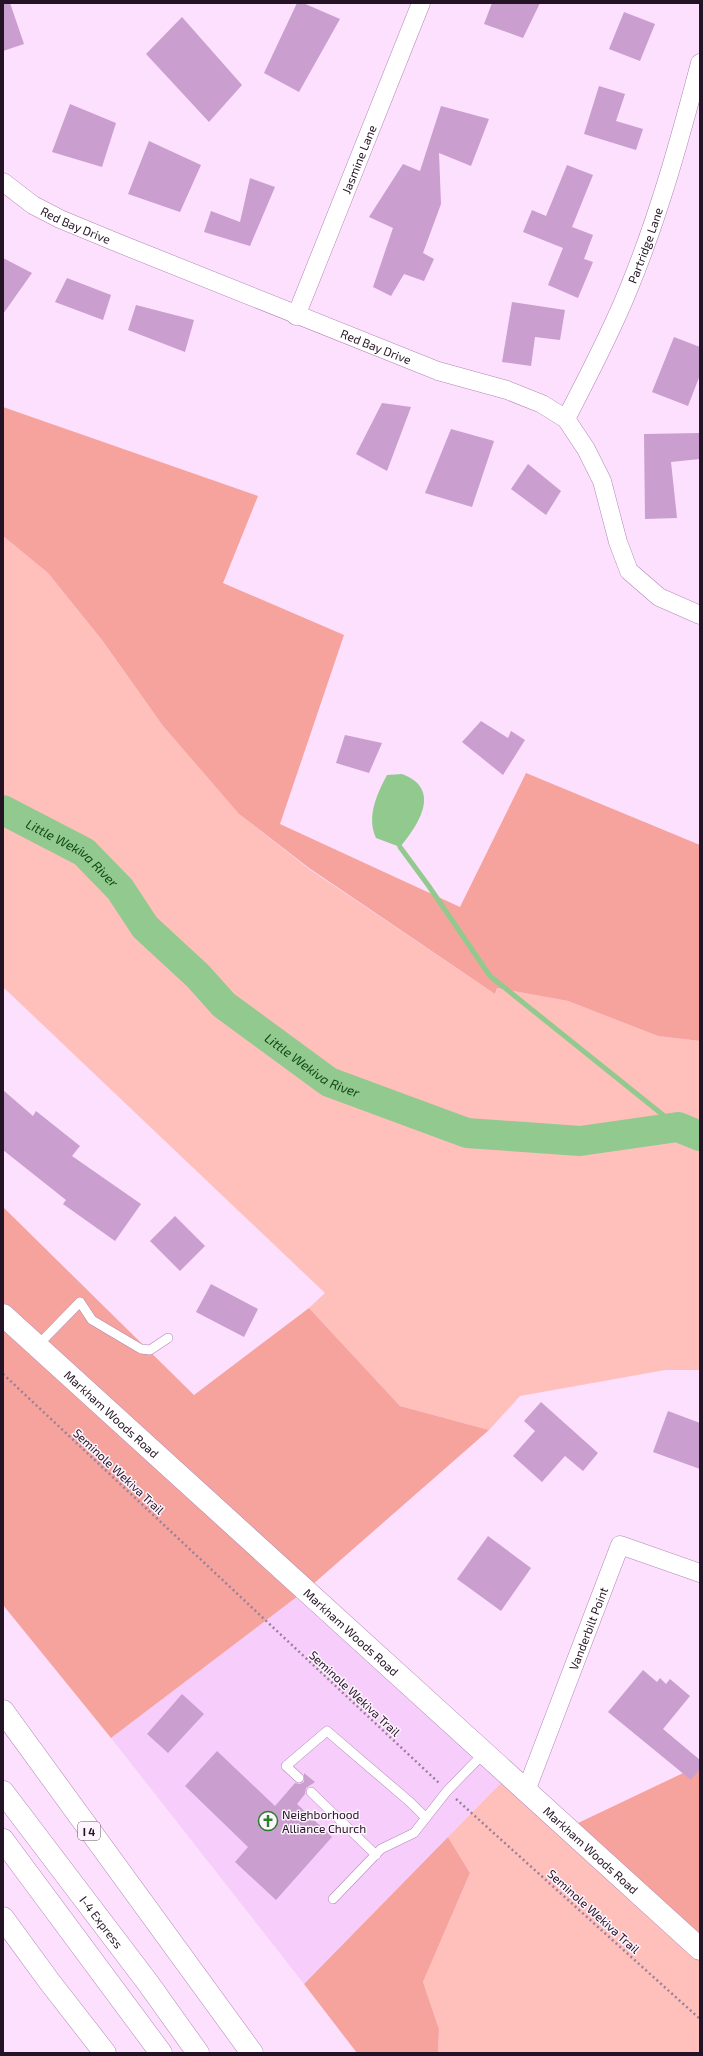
<svg xmlns="http://www.w3.org/2000/svg" width="703" height="2056" font-family="'Exo 2',sans-serif">
<style>
.built{fill:#f7cefb}
.green{fill:#ffbfbb}
.forest{fill:#f6a39d}
.water{fill:#91c98f}
.lines{fill:none;stroke-linecap:round;stroke-linejoin:round}
.stream{stroke:#91c98f;stroke-width:5}
.river{stroke:#91c98f;stroke-width:30}
.building{fill:#ca9ece}
.service-casing{stroke:#b287b6;stroke-width:10}
.minor-casing{stroke:#b287b6;stroke-width:19}
.secondary-casing{stroke:#b287b6;stroke-width:23}
.motorway-casing{stroke:#b287b6;stroke-width:23}
.path{stroke:#978199;stroke-width:2.5;stroke-dasharray:2 3;stroke-linecap:butt}
.service{stroke:#fff;stroke-width:9}
.minor{stroke:#fff;stroke-width:18}
.secondary{stroke:#fff;stroke-width:22}
.motorway{stroke:#fff;stroke-width:22}
.labels{text-anchor:middle;dominant-baseline:central;stroke-width:3;stroke-linejoin:round;paint-order:stroke}
.shield{fill:#fdf4fe;stroke:#645665;stroke-width:1}
.shield-label{font-size:11px;font-weight:bold;fill:#231324}
.street-label{font-size:12px;fill:#231324;stroke:#fdf4fe}
.poi-label{font-size:12px;fill:#231324;stroke:#fdf4fe;text-anchor:start}
.water-label{font-size:13px;font-style:italic;fill:#0f4912;stroke:#fdf4fe}
</style>
<rect width="100%" height="100%" fill="#fce0fe"/>
<path class="built" d="M298,1596L503,1781L304,1984L111,1738Z"/>
<path class="green" d="M3,536L48,573L102,640L163,726L239,814L309,869L495,994L497,988L568,1001L658,1036L700,1041V1370H665L520,1396L489,1430L400,1406L309,1308L325,1293L3,987Z
M503,1781L515,1792L514,1796L521,1798L700,1961V2053H438L439,2029L423,1982L470,1873L448,1837Z"/>
<path class="forest" d="M3,407L258,496L223,583L344,635L280,824L460,907L526,773L700,845V1041L658,1036L568,1001L497,988L495,994L309,868L239,814L163,726L102,640L48,573L3,536Z
M3,1207L194,1395L309,1308L400,1406L489,1430L312,1585L3,1303Z
M3,1327L298,1596L111,1738L3,1605Z
M700,1765V1937L576,1824Z
M448,1837L470,1873L423,1982L439,2029L438,2053H357L304,1984Z"/>
<path class="water" d="M402,774C442,789 419,824 400,847L376,838C366,817 377,794 387,775Z"/>
<g class="lines">
<path class="stream" d="M400,847L428,885L490,976L678,1127"/>
<path class="river" id="s1" d="M3,810L84,852L120,889L145,927L198,976L224,1005L329,1082L467,1133L580,1141L678,1127L700,1136"/>
</g>
<path class="building" d="M3,3H10L24,44L3,51Z
M297,3H303L340,19L299,92L264,73Z
M492,3H540L523,38L484,24Z
M624,12L655,24L640,61L609,49Z
M182,17L242,85L209,122L146,54Z
M599,86L625,94L616,121L643,129L636,150L584,134Z
M70,104L116,123L102,167L52,152Z
M441,106L489,119L471,166L439,153L441,204L423,253L434,259L424,281L404,274L391,296L373,287L393,228L369,217L403,164L420,171Z
M149,141L201,165L180,212L128,194Z
M567,165L593,175L572,227L593,235L584,259L593,262L578,298L548,285L563,248L523,232L532,210L546,216Z
M250,178L275,187L250,246L204,232L211,211L240,222Z
M3,258L32,273L3,314Z
M67,278L111,295L103,320L55,302Z
M512,302L565,310L560,340L535,337L531,366L502,362Z
M136,305L194,320L185,352L128,330Z
M674,337L700,347V375L688,406L652,392Z
M382,403L411,407L387,471L356,454Z
M451,429L494,441L472,507L425,493Z
M700,433V459L671,462L677,518L645,519L644,434Z
M528,464L561,491L546,515L511,489Z
M481,721L508,738L511,731L525,740L503,775L462,742Z
M345,735L382,743L369,773L336,763Z
M3,1090L33,1116L36,1111L80,1146L72,1156L141,1204L115,1241L63,1204L66,1200L3,1150Z
M175,1216L205,1246L180,1271L150,1241Z
M211,1284L258,1309L244,1337L196,1312Z
M541,1402L598,1453L583,1471L565,1456L542,1482L513,1456L535,1431L524,1421Z
M668,1411L700,1423V1469L653,1452Z
M488,1536L531,1568L501,1611L457,1579Z
M643,1670L657,1682L660,1678L666,1684L670,1679L690,1696L663,1729L700,1760V1769L691,1780L608,1712Z
M182,1694L204,1714L168,1753L147,1734Z
M217,1751L275,1806L295,1783L300,1784L304,1782V1773L315,1782L306,1788L305,1794L297,1804L332,1837L276,1900L235,1862L248,1847L185,1786Z"/>
<g class="lines">
<defs>
<path id="service" d="M37,1346L80,1302L92,1320L141,1349L150,1350L168,1338
M299,1778L286,1766L327,1731L410,1802L426,1818
M311,1792L376,1855
M333,1899L381,1849L414,1833L447,1791L485,1752"/>
<g id="minor">
<path id="s2" d="M3,182L33,205L60,219L118,243L438,371L507,390L542,404L566,419L586,449L602,481L618,542L629,571L659,597L700,615"/>
<path id="s3" d="M296,316L421,3"/>
<path id="s4" d="M566,419C588,376 611,333 629,288C659,215 680,139 700,63"/>
<path id="s5" d="M526,1791L620,1545L700,1573"/>
</g>
<g id="secondary">
<path id="s6" d="M3,1315L700,1949"/>
</g>
<g id="motorway">
<path d="M3,1711L252,2053"/>
<path id="s7" d="M3,1792L148,1983L198,2053"/>
<path d="M3,1840L161,2053"/>
<path d="M3,1918L49,1981L105,2053"/>
</g>
</defs>
<use href="#service" class="service-casing"/>
<use href="#minor" class="minor-casing"/>
<use href="#secondary" class="secondary-casing"/>
<use href="#motorway" class="motorway-casing"/>
<path class="path" d="M3,1374L439,1783
M456,1799L700,2019"/>
<use href="#service" class="service"/>
<use href="#minor" class="minor"/>
<use href="#secondary" class="secondary"/>
<use href="#motorway" class="motorway"/>
</g>
<defs>
<symbol id="church-ring" viewBox="-11 -11 22 22"><circle r="9.5" fill="#fdf4fe" stroke="#297f2c" stroke-width="1.5"/><path d="M-1.2-6h2.4v3.5h3.3v2.4h-3.3V6h-2.4V-.1h-3.3v-2.4h3.3Z" fill="#297f2c"/></symbol>
</defs>
<g fill-rule="evenodd">
<use href="#church-ring" x="257" y="1810" width="22" height="22"/>
</g>
<g class="labels">
<rect class="shield" x="78" y="1822" width="22" height="18" rx="3"/>
<g class="shield-label">
<text x="89" y="1831">I 4</text>
</g>
<g class="street-label">
<text stroke="none"><textPath href="#s3" startOffset="169">Jasmine Lane</textPath></text>
<text stroke="none"><textPath href="#s2" startOffset="85">Red Bay Drive</textPath></text>
<text stroke="none"><textPath href="#s4" startOffset="191">Partridge Lane</textPath></text>
<text stroke="none"><textPath href="#s2" startOffset="409">Red Bay Drive</textPath></text>
<text stroke="none"><textPath href="#s6" startOffset="147">Markham Woods Road</textPath></text>
<text transform="translate(119 1471) rotate(43)">Seminole Wekiva Trail</text>
<text stroke="none"><textPath href="#s5" startOffset="174">Vanderbilt Point</textPath></text>
<text stroke="none"><textPath href="#s6" startOffset="471">Markham Woods Road</textPath></text>
<text transform="translate(355 1693) rotate(43)">Seminole Wekiva Trail</text>
<text stroke="none"><textPath href="#s6" startOffset="795">Markham Woods Road</textPath></text>
<text transform="translate(594 1911) rotate(42)">Seminole Wekiva Trail</text>
<text stroke="none"><textPath href="#s7" startOffset="163">I-4 Express</textPath></text>
</g>
<g class="poi-label">
<text x="282" y="1814">Neighborhood<tspan x="282" dy="14">Alliance Church</tspan></text>
</g>
<g class="water-label">
<text stroke="none"><textPath href="#s1" startOffset="82">Little Wekiva River</textPath></text>
<text stroke="none"><textPath href="#s1" startOffset="407">Little Wekiva River</textPath></text>
</g>
</g>
<rect width="703" height="2056" fill="none" stroke="#231324" stroke-width="8"/>
</svg>
